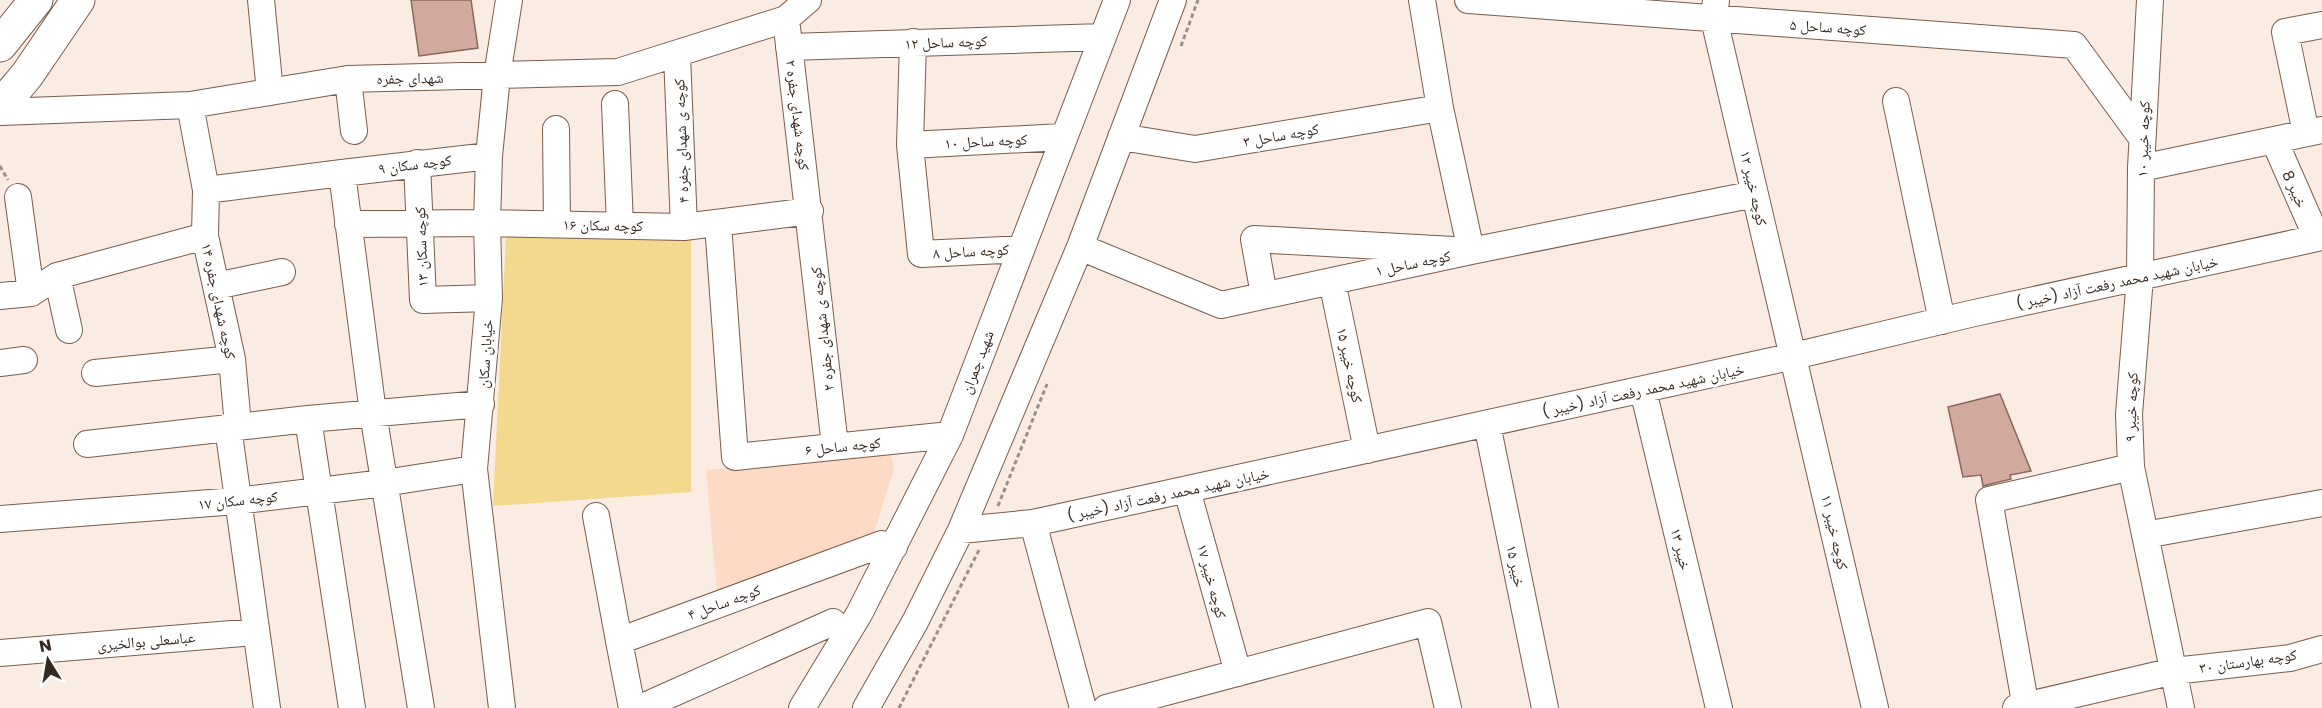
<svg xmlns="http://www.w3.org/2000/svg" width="2322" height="708" font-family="Poppins,'Noto Naskh Arabic',sans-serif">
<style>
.built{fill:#fcdac5}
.pitch{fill:#f3d98e}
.building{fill:#d1a99f;stroke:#8a665c;stroke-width:1.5}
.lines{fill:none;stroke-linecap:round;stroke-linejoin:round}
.minor-casing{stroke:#7a5c49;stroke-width:28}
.major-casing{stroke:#7a5c49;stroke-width:35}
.path{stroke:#9d8f87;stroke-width:3;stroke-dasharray:4.5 3;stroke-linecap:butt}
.minor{stroke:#fff;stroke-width:26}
.major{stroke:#fff;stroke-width:33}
.labels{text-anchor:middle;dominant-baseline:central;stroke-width:6;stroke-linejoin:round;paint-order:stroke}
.street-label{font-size:15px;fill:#362920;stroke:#fff}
</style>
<rect width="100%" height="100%" fill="#faebe3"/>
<path class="built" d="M890,451L894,468L873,537L717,593L706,470Z"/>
<path class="pitch" d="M691,233V492L493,506L506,237Z"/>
<path class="building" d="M411,0H471L478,48L419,56Z
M2000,394L2031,471L2010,475L2011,479L1983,486L1981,475L1963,477L1948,407Z"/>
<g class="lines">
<defs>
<path id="minor" d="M261,0L270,92
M1468,0L2074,45L2142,138
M1716,0L1714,19L1875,708
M2150,0L2141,168L2140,277L2129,414L2131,467L2181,708
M786,19L835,446
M913,42L910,145L921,254L1021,249
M789,47L1103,37
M677,55L684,227
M348,79L354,131
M1896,101L1942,321
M615,104L620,225
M190,105L206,190L205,236L232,359L238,426
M0,112L190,105L348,79L618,72L786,19L808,0
M556,129L557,224
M2306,133L2285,32L2322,25
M1121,137L1195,149L1440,108
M2274,140L2317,238
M910,145L1062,137
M417,163L423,300L489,298
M2141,168L2322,130
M342,173L489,156
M206,190L342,173L373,413L421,708
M18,197L31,293
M348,224L487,223L684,227L810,211
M718,224L735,457L950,435
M1080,247L1221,305L1471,251L1755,194
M57,276L69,330
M1332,281L1367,450
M216,286L282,272
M1264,295L1254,239L1471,251L1440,108L1422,0
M0,296L31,293L57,276L205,236
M0,363L24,360
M95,373L232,359
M1643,390L1719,708
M308,419L352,708
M1487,424L1545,708
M228,427L267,708
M87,444L308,419L481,404
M1187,490L1238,673
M596,516L619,641
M0,519L237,501L384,483L474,469
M1033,523L1083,708
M961,530L1033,523L1794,356L1970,314L2322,237
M2145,535L2322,503
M0,653L256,632
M502,708L474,469L489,298L487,223L489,156L497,76L509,0
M632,708L619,641L882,544L894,547
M640,708L833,622
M802,708L859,614L950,435L1117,0
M866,708L915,622L961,530L1080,247L1173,0
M1106,708L1428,622L1448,708
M2016,708L2174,671L2290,658L2322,649
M2026,708L1989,500L2131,467"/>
<path id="major" d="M0,45L36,0
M0,107L27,75L78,0"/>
</defs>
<use href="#minor" class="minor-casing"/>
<use href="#major" class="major-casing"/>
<path class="path" d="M1181,46L1198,0
M0,166L8,180
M998,506L1047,384
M899,708L980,548"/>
<use href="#minor" class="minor"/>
<use href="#major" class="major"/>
</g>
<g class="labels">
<g class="street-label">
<text transform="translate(1828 27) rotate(4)">کوچه ساحل ۵</text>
<text transform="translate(946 42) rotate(-2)">کوچه ساحل ۱۲</text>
<text transform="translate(410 78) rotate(-1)">شهدای جفره</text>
<text transform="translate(798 115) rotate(83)">کوچه شهدای جفره ۲</text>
<text transform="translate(1281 135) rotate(-10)">کوچه ساحل ۳</text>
<text transform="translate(2143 139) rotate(-88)">کوچه خیبر ۱۰</text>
<text transform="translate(681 141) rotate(-92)">کوچه ی شهدای جفره ۴</text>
<text transform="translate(986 141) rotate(-3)">کوچه ساحل ۱۰</text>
<text transform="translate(415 164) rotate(-7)">کوچه سکان ۹</text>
<text transform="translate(1754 188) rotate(77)">کوچه خیبر ۱۲</text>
<text transform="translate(2295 189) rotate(66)">خیبر 8</text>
<text transform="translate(603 225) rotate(1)">کوچه سکان ۱۶</text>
<text transform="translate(421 247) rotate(-92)">کوچه سکان ۱۳</text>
<text transform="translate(971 251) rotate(-3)">کوچه ساحل ۸</text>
<text transform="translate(1413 263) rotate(-12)">کوچه ساحل ۱</text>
<text transform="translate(2117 282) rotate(-12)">( خیبر) خیابان شهید محمد رفعت آزاد</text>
<text transform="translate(219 301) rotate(78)">کوچه شهدای جفره ۱۴</text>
<text transform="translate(822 329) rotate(-96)">کوچه ی شهدای جفره ۲</text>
<text transform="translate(485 354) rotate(-86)">خیابان سکان</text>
<text transform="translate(977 362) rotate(-69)">شهید چمران</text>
<text transform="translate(1350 365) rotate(78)">کوچه خیبر ۱۵</text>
<text transform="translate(1643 390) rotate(-12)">( خیبر) خیابان شهید محمد رفعت آزاد</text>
<text transform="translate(2131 407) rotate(-88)">کوچه خیبر ۹</text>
<text transform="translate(843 446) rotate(-6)">کوچه ساحل ۶</text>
<text transform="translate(1168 494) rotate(-12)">( خیبر) خیابان شهید محمد رفعت آزاد</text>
<text transform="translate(238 500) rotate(-6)">کوچه سکان ۱۷</text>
<text transform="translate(1835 532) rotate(77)">کوچه خیبر ۱۱</text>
<text transform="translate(1681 549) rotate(76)">خیبر ۱۳</text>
<text transform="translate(1516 566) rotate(78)">خیبر ۱۵</text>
<text transform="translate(1212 581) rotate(75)">کوچه خیبر ۱۷</text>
<text transform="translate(724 602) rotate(-20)">کوچه ساحل ۴</text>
<text transform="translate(146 641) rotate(-5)">عباسعلی بوالخیری</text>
<text transform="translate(2248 661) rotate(-8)">کوچه بهارستان ۳۰</text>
</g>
</g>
<g transform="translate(48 660) rotate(349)" stroke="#ffffff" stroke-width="4.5" paint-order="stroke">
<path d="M0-4.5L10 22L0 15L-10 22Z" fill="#362920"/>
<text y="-9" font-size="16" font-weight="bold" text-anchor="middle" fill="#362920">N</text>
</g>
</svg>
